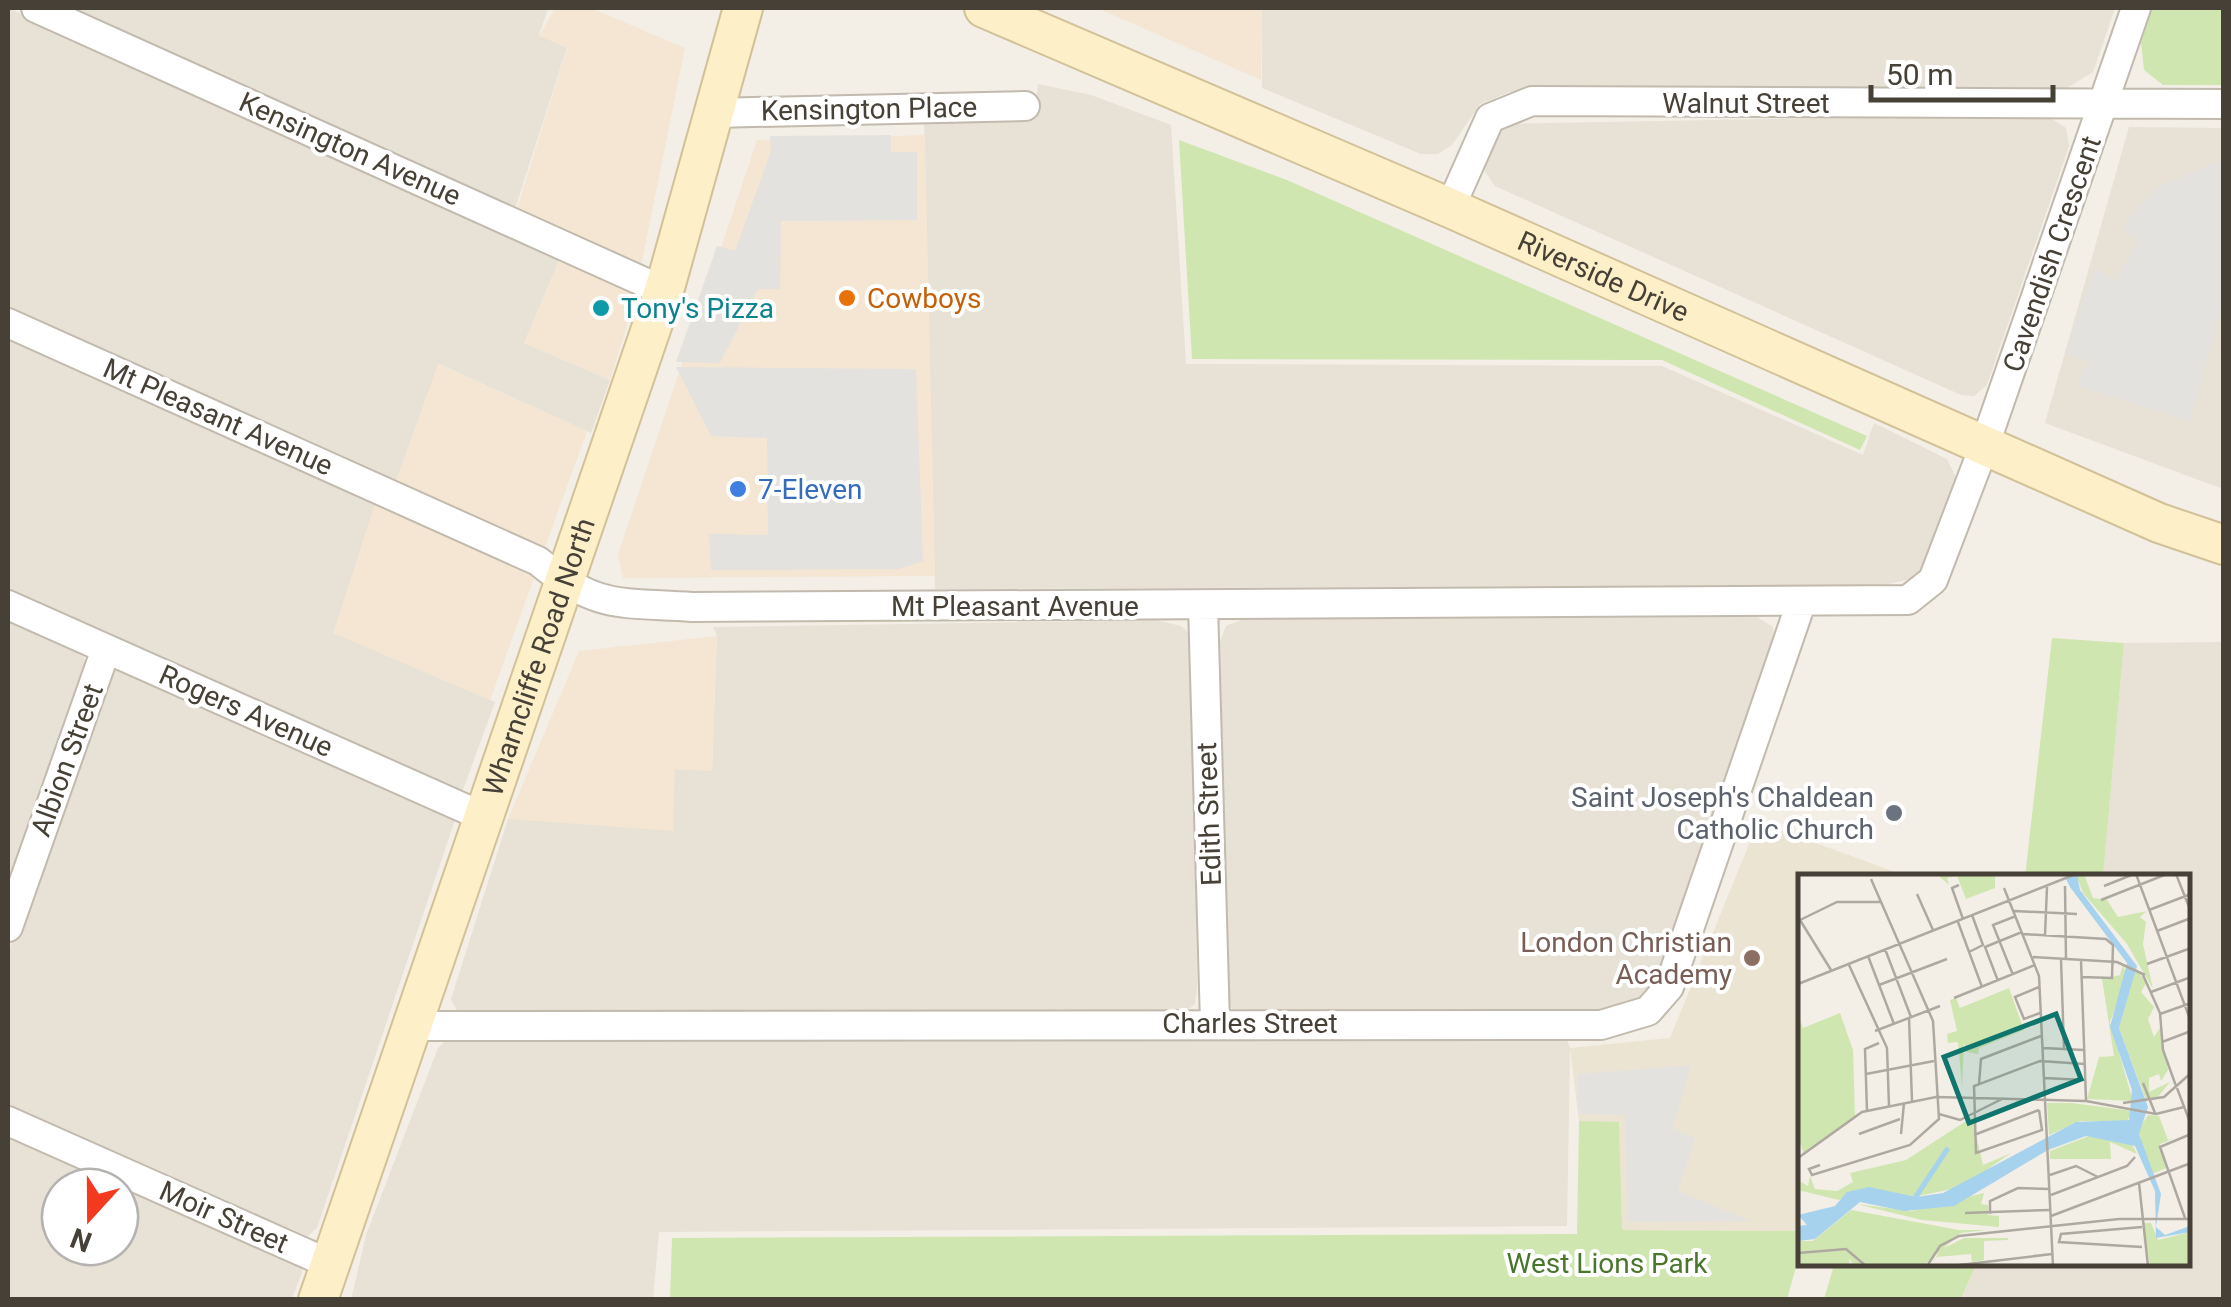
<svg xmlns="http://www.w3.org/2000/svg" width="2231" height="1307" font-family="Roboto,sans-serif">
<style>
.residential{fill:#e7e1d6;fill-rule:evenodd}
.commercial{fill:#f4e6d3}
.education{fill:#ece4d2}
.green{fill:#d0e6b1}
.parking{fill:#e4e2df}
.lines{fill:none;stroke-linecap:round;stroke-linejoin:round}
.minor-casing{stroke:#c1baad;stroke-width:32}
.secondary-casing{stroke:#d2c198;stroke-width:42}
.minor{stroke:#fff;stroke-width:28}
.secondary{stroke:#fdefc8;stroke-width:38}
.food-dot{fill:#e8710a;stroke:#fff;stroke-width:4}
.culture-dot{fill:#0f9aa8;stroke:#fff;stroke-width:4}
.shop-dot{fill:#3f7fe0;stroke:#fff;stroke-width:4}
.worship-dot{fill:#6b7280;stroke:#fff;stroke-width:4}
.education-dot{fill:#8d6e63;stroke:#fff;stroke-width:4}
.labels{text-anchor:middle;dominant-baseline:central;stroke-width:8;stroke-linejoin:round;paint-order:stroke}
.street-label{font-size:28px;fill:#464036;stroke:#fff}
.food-label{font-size:28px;fill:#c56008;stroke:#fff;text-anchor:start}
.culture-label{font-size:28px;fill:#0d838f;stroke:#fff;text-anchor:start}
.shop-label{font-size:28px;fill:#366cbe;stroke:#fff;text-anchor:start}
.worship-label{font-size:28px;fill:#5b616d;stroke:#fff;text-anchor:end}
.education-label{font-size:28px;fill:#785e54;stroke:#fff;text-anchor:end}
.park-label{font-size:28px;fill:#49762b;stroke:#fff}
.inset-river{fill:none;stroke:#a6d2ee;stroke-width:5}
.inset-road{fill:none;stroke:#aea9a0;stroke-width:2.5}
.view{fill:#0f766e;fill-opacity:0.15;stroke:#0f766e;stroke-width:5}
.inset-edge{fill:none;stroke:#464036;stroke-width:5}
</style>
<rect width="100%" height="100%" fill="#f3efe7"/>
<path class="residential" d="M8,8L562,254L524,343L610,380L591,433L439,364L396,481L8,307Z
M57,8H548L539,35L567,47L515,209Z
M1262,8H2115L2093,72L2060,92L2018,87L1509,92L1480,104L1452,145L1438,154H1421L1262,88Z
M1038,84L1091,95L1171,125L1186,364L1662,366L1863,455L1874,423L1947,459L1957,479L1930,563L1911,579L1883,585L935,589L924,119H1034Z
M2025,114L2049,117L2066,128L2069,146L1987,385L1974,396L1961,395L1495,186L1484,170L1489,147L1502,124Z
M2129,127L2223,128V489L2045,423Z
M8,332L377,498L334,633L495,702L463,790L452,793L8,595Z
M8,617L80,650L87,663L8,886Z
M1757,617L1773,627L1774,642L1653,988L1640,1001L1618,1011L1252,1014L1236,1012L1228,1005L1220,642L1226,626L1247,618Z
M1156,620L1181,626L1194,638L1197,989L1195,1004L1184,1013L457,1011L451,999L508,819H519L675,769L712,770L717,636L713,627Z
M2223,642V1299L1961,1300L1976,1265L2188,1264V877H2103L2124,643Z
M122,667L455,820L317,1228L308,1236L8,1110V953L108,679L114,668Z
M1566,1036L1570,1048L1567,1226L659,1232L653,1299L351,1300L366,1235L438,1048L449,1038Z
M8,1132L300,1263L302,1272L292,1299L8,1300ZM60,1187H120V1247H60Z"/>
<path class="commercial" d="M555,8H591L685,48L633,306L610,380L524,343L562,255L510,231L567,48L539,36Z
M1097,8H1262L1261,80Z
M925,135L935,576L623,578L618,554L757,140Z
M438,364L587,431L490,700L333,633L377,498L396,481Z
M717,636L712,771L675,769L673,831L508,819L579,651Z"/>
<path class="education" d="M1758,822L1909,877H1801V1231L1621,1230L1619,1123L1579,1121L1570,1048L1670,1038Z"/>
<path class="green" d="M2152,8H2223V85H2163L2144,70L2141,42Z
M1179,140L1287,180L1867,436L1860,450L1662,360L1192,359Z
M2052,638L2124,643L2103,877H2025Z
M1579,1121L1619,1122L1622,1230L1801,1231V1249L1787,1299H670L672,1238L1577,1234Z
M1834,1265V1264L1976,1265L1961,1299H1824Z"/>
<path class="parking" d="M891,135V152H917V220L781,221L780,289H758L720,363L676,362L717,246L735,251L771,151L770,136Z
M2223,160V302L2190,421L2077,386L2088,361L2065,352L2095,268L2114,282L2139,243L2122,228L2132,214L2159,186Z
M676,367L916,369L923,561L899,569L711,570L709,534L768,535L767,438L711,436Z
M1691,1065L1673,1128L1695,1139L1678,1191L1751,1221L1628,1222L1625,1115L1578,1114V1074Z"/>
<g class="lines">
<defs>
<path id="minor" d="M36,8L664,291
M713,113L1025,106
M1450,208L1490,118L1532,101L2224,104
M8,323L538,561C597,610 620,602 692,607L1908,600L1933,580L1985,444L2136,8
M8,605L484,817
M1203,605L1215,1023
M8,927L106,649
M412,1026L1601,1025L1648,1011L1669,987L1801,603
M8,1121L330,1264"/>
<g id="secondary">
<path id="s1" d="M984,8L1450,208L2159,523L2224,545"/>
<path id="s2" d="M318,1300L664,291L743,8"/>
</g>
</defs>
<use href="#minor" class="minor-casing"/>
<use href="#secondary" class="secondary-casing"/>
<use href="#minor" class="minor"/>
<use href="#secondary" class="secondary"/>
</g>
<circle class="food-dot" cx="847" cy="298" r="10"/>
<circle class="culture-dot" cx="601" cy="308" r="10"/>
<circle class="shop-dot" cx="738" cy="489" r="10"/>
<circle class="worship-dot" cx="1894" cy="813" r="10"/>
<circle class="education-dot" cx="1752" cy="958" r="10"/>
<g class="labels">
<g class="street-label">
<text x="1746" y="103">Walnut Street</text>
<text transform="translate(869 109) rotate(-1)">Kensington Place</text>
<text transform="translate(350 149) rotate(24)">Kensington Avenue</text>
<text transform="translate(2052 254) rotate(-71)">Cavendish Crescent</text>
<text stroke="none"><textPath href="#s1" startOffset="675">Riverside Drive</textPath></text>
<text transform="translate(218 417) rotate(24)">Mt Pleasant Avenue</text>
<text x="1015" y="606">Mt Pleasant Avenue</text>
<text stroke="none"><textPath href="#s2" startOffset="680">Wharncliffe Road North</textPath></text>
<text transform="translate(246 711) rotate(24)">Rogers Avenue</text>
<text transform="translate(67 760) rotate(-70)">Albion Street</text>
<text transform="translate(1209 814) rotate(-92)">Edith Street</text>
<text x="1250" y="1023">Charles Street</text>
<text transform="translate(224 1217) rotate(24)">Moir Street</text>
</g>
<g class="food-label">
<text x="867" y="298">Cowboys</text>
</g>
<g class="culture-label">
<text x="621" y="308">Tony's Pizza</text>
</g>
<g class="shop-label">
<text x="758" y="489">7-Eleven</text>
</g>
<g class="worship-label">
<text x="1874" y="797">Saint Joseph's Chaldean<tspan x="1874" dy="32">Catholic Church</tspan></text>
</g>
<g class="education-label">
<text x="1732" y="942">London Christian<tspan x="1732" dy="32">Academy</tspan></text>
</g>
<g class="park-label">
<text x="1607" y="1263">West Lions Park</text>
</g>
</g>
<g transform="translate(1798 874)">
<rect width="392" height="392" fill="#f3efe7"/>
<path d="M197,0V14L168,25L159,2L149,4L151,11L141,2L74,1ZM286,0L295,24L309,26L320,43L349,37L342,43L348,48L345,70L355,115L329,70L285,19L279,3ZM325,91L329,103L312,148L335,227L289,225L301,183L316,182L304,105L322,101ZM338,94L348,109L343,118L356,133L350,145L356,163L362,154L370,196L363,207L361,200L351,204V218L372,208L359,224L348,226L321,154ZM211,114L226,156L181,174L180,180L169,178L166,169L164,214L160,168L150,169L149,160L159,157L152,126L158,124L162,134ZM42,139L55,176L57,243L6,280L0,262V141L5,154ZM249,229H274L335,237L328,248L282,247L251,261ZM350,241L361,242L370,266L377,264L362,270L368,294L354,300L340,257ZM174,243L185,291L213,279L164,313L115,323L72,314L41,326L0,316V306L10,312L12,302L17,315L39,317L55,308L52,299L108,286ZM291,262L332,267L339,280L312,268L313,285H252V277ZM186,319L183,330L190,331V341L201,342V353L124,346L58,330L114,337ZM53,336L161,356H189L163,359L125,392H56L51,384L52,392H0V367H15ZM345,349H353L360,366L392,358V392H352ZM166,364H210V366L186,367V386L174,388L173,380L139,383L134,391L142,376Z" fill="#d0e6b1"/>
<path d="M279,0L282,16L339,92L321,154L350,233L341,260L363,320L358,353L367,361L392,352V358L358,364L357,317L337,272L288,262L250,276L156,332L106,337L62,328L17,365L0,367V352L9,351L0,341L37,332L49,318L71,313L118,323L145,319L278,248L331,246L334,216L312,153L329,89L272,13L267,3Z" fill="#a6d2ee"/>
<path class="inset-river" d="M117,324L150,274"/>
<path class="inset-road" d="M338,0L393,148M378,0L393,38M161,11L154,14L165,45M267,12L268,85M306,12L336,0M206,14L241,102L255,392M119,20L135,56M303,26L369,0M351,36L393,20M216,37L279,40M2,46L33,96M0,47L39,28H83M160,48L184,113M359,57L393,44M225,60L308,65L315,71L314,104L284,103M247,61L249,13M87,75L113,143M171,78L185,71L174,41M70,82L96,150M235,83L319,88L347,101M263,85L266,175M283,86L288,226M349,90L393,74M51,91L89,174L91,232M215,101L195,51L218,42M345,101L362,139L365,176L378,212M200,107L187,73L224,58M0,110L278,0M81,111L149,85M241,113L217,123L226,145L242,139M353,118L393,103M156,124L237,91M362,140L393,129M111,144L114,227M77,157L142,132M364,168L393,157M245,174L286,176M68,200L136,187M246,204L287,206M345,209L357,239M181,210L183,185L243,162M379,214L393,251M325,229L366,223L393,199M241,236L244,256L178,279L176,212L242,187L287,190M69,237L67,175L81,169M141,240L162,246L206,224M61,260L102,245M103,260L106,229M176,261L241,236M0,284L64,238L138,223L288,227L358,240L386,233M22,291L11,295L14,301L112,271L141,245L135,147L73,5M252,301L278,292L300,303M341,309L350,392M253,321L329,292L337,283M167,339L251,336M192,340V327L220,314L251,315M253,342L393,289M387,344L362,273L393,260M344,353L263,360L261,368L344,373M0,379L48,375L68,392M129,392L142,372L161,362L321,345H393M153,392L254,380"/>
<path class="view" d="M258,140L283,205L171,249L146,183Z"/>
<rect width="392" height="392" class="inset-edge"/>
</g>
<rect width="2231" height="1307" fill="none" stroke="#464036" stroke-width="20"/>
<g transform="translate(90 1217) rotate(201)"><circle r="48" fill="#ffffff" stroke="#b5b3af" stroke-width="2.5"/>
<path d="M0-8L18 38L0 25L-18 38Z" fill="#f33a1f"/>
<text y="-15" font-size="28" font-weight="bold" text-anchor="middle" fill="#464036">N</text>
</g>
<path d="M1871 85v15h182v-15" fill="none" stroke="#464036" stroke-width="5"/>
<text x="1886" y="85" font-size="30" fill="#464036" stroke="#ffffff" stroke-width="8" paint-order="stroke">50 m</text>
</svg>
